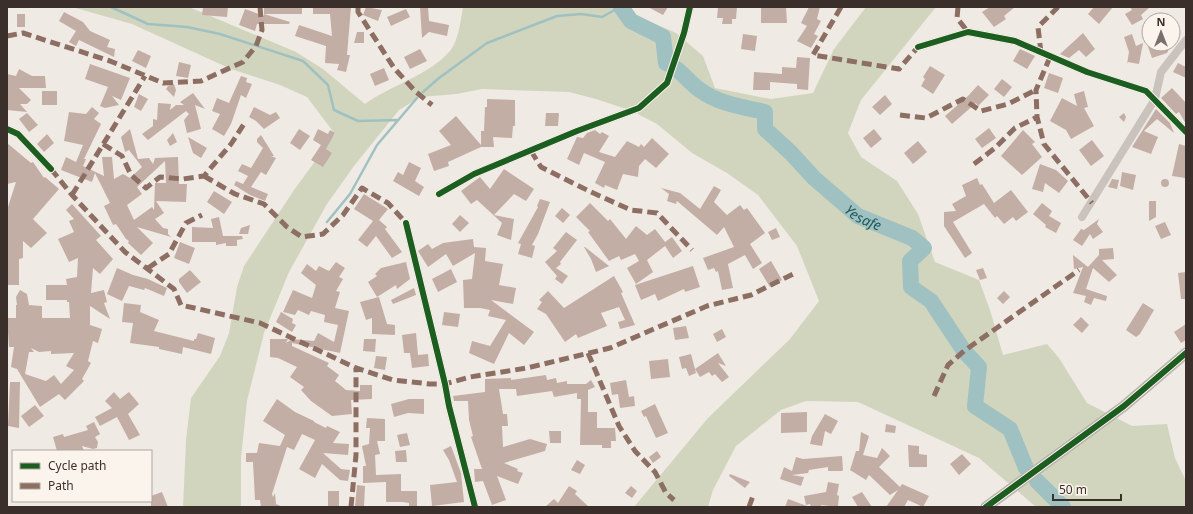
<svg xmlns="http://www.w3.org/2000/svg" width="1193" height="514" font-family="'Noto Sans',sans-serif">
<style>
.green{fill:#d1d5be}
.lines{fill:none;stroke-linecap:round;stroke-linejoin:round}
.stream{stroke:#a0c1c1;stroke-width:2.5}
.river{stroke:#a0c1c1;stroke-width:16}
.building{fill:#c3aea6;fill-rule:evenodd}
.street{stroke:#c9c2bd;stroke-width:8}
.secondary{stroke:#bab2ad;stroke-width:11}
.quiet{stroke:#8d6e63;stroke-width:5;stroke-dasharray:10 5;stroke-linecap:butt}
.cycleway-casing{stroke:#fbf4ed;stroke-width:8}
.cycleway{stroke:#1b5e20;stroke-width:6}
.labels{text-anchor:middle;dominant-baseline:central;stroke-width:3.5;stroke-linejoin:round;paint-order:stroke}
.water-label{font-size:14px;font-style:italic;fill:#1e595d;stroke:#fbf4ed}
</style>
<rect width="100%" height="100%" fill="#f0eae4"/>
<path class="green" d="M72,7H189L296,52L323,69L365,104C391,85 428,76 450,51C458,42 461,19 463,7H627L633,14L676,33L703,56L715,88L771,99L813,93L834,49L866,7H936L861,100L848,133L861,157L897,181L918,214L935,262L979,280L990,310L1003,355L1047,344L1059,358L1087,403L1132,426L1167,424L1175,458L1186,481V507H1036L979,458L858,402L806,401L781,410L736,446L713,490L708,507H634L708,418L790,339L819,301L797,246L758,195L727,173L692,153L657,124L632,111L596,99L569,92L482,89L457,94L420,97L399,110L354,166L327,204L289,272L264,333L247,401L241,458V507H183L186,440L191,398L220,356L229,333L237,287L244,266L294,190L335,134L307,97L280,85L231,69L132,24Z"/>
<g class="lines">
<path class="stream" d="M111,7L148,24L187,27L220,34L303,61L328,85L334,110L358,121L397,120
M423,92L439,78L487,43L557,16L581,14L602,17L620,7
M327,222L350,194L377,145L417,98"/>
<g class="river">
<path id="s1" d="M621,7L631,21L663,37L666,63C680,68 688,82 700,90C719,104 742,107 765,112V129L791,153L814,178L858,216L912,238L924,248L910,261L911,287L931,301L964,351L979,367L975,406L1010,429L1026,468"/>
<path d="M1037,481L1063,507"/>
</g>
</g>
<path class="building" d="M203,7H228L227,17L202,15Z
M264,7H302V14H264Z
M313,7H351L347,55H350L346,72L337,70L339,64L325,63L326,46L295,36L299,25L332,36L330,14H313Z
M366,7L382,10L378,21L363,15Z
M420,7H428L429,21L449,25L447,36L429,32L422,38Z
M648,7H668L663,15Z
M718,7H737L736,19H732V24H722L723,18H717Z
M761,7H786L787,23H761Z
M809,7H820L817,19L821,21L814,34L818,36L811,48L797,41L807,26L801,23Z
M990,7H1015L1004,16L1006,19L994,27L982,12Z
M1094,7H1113L1099,24L1088,14Z
M1130,7H1150L1141,15L1143,19L1132,25L1125,14L1132,10Z
M245,9L264,16V14L290,22L289,24H257L255,31L239,25Z
M406,9L410,17L391,26L387,17Z
M64,12L83,22L90,31L110,40L107,47L115,49L114,57L79,40L76,46L69,42L76,31L59,21Z
M17,14H25V27H17Z
M357,32H364V43H354Z
M1083,33L1095,49L1086,57L1079,50L1069,58L1060,54Z
M743,34L757,36L755,51L741,49Z
M1132,34L1136,46L1143,43L1139,64L1128,62L1127,64L1129,52L1124,37Z
M1147,44H1172L1167,53L1152,58Z
M420,49L427,61L410,69L404,57Z
M1020,49L1035,56L1027,69L1013,61Z
M138,50L151,56L146,68L132,61Z
M797,57L810,58L808,90L797,89V84L770,82V90H753L754,72L782,74V67L796,68Z
M179,62L191,65L188,78L176,76Z
M1178,63L1186,67V78L1173,72Z
M90,64L130,78L121,100L112,96L119,105L105,108L100,106L108,87L85,79Z
M930,66L945,75L933,94L921,86L925,79L923,77Z
M384,68L389,80L375,86L370,74Z
M19,69L32,76H45L46,88H19L31,100L27,104H20L27,112L7,110V74L16,76Z
M1049,73L1063,78L1058,93L1044,88Z
M241,76L247,78L246,82L252,84L246,98L241,95L231,124L224,136L212,129L220,114L212,111L217,98L229,103Z
M1002,79L1012,87L1004,97L994,89Z
M174,84L176,90L174,97L166,89L168,86Z
M978,85L989,95L978,106L976,103L952,124L945,116L968,96Z
M1172,88L1186,103V124L1179,112L1176,114L1161,98Z
M42,91H57V105H42Z
M1084,91L1088,107L1084,108L1094,126L1071,139L1066,130L1050,121L1062,98L1077,106L1074,94Z
M193,93L205,109L195,105L201,129L187,133L184,120L189,114L186,111L148,140L142,134L153,126V119L157,120L158,103L171,104L170,110L176,105H184L180,102Z
M139,94L148,99L141,111L134,107Z
M885,95L892,104L880,115L872,107Z
M487,99L515,100V126H513L512,138L493,137L494,147H481L448,162L449,166L434,171L428,154L451,145L439,131L456,116L481,145V131H484L485,107H487Z
M92,107L99,113L94,119L101,124L84,159H86L83,166L104,176L102,157H112L114,179L123,174L130,178L142,167L129,150L125,152L121,137L130,129L138,159L149,158L153,164L155,158L178,157L179,184H187L186,202L156,201L164,213L155,219L163,228L168,229V234L171,237L137,227L153,243L141,255L128,243L129,241L126,239L116,224L113,225L104,206L110,203L95,173L92,182L61,170L66,157L76,162L83,145L64,141L69,112L86,114ZM165,161L166,183H155L154,210L152,207L134,220L127,205L142,194L137,187Z
M254,107L270,115L276,112L280,118L264,129L256,121L249,117Z
M1156,109L1170,123L1174,133L1157,119L1144,131L1158,137L1151,154L1132,147Z
M27,113L38,125L29,132L19,119Z
M546,113H559L558,126H545Z
M1124,113L1126,117L1124,122L1119,117Z
M989,128L996,138L982,148L975,139Z
M299,129L310,136L300,150L290,143Z
M318,129L328,134L330,130L335,133L326,149L332,153L323,167L311,160L321,145L313,140Z
M874,129L882,139L871,148L863,138Z
M595,130L600,134L602,132L609,136L599,152L615,157L627,141L639,147L641,144L644,147L652,138L669,154L656,168L645,159L639,166L638,177L623,174L617,190L605,185L604,188L595,183L605,162L584,153L579,165L567,159L577,137L583,138L587,133Z
M1023,130L1035,142L1032,144L1042,157L1022,175L1001,156Z
M173,133L177,142L170,146L167,140Z
M47,134L54,143L44,152L37,144Z
M261,135L274,156H271L276,158L266,175L261,172L251,187L268,194L265,201L250,195L234,185L236,181L243,184L248,176L238,171L242,164L251,168L263,148L257,142V139Z
M188,137L207,148L201,158L193,153Z
M1092,140L1104,156L1091,166L1079,150Z
M918,141L927,152L913,164L904,153Z
M7,143L31,163L33,162L44,178L45,177L59,189L33,219L47,233L31,248L23,241V258L19,259V285H7V210L16,182L7,184Z
M1179,144L1186,146L1185,178L1172,176Z
M409,162L421,168L415,181L424,187L419,196L393,181L398,172L403,175Z
M1040,164L1056,170L1068,181L1059,193L1045,183L1043,192L1032,189Z
M504,169L534,189L526,201L514,194L494,215L514,219L511,240L497,235L502,223L477,200L471,204L461,191L480,177L490,189Z
M1122,172L1136,175L1133,190L1120,186Z
M977,178L980,185L982,184L994,203L1011,190L1028,212L1016,221L1013,217L1004,224L997,216L995,218L984,204L953,222L972,253L965,258L944,226V212L956,211L952,204L966,196L962,185Z
M1112,179L1119,180L1117,189L1108,187Z
M1161 183a4 4 0 1 1 8 0a4 4 0 1 1-8 0Z
M714,186L721,190L714,202L727,215L740,205L744,210L747,208L765,233L750,244L762,263L753,269L745,255L728,264L733,288L722,290L718,271L716,272L714,268L708,270L703,258L734,247L724,227L717,235L677,201L676,204L667,201L669,194L661,188L680,193L700,209Z
M214,191L232,202L224,214L207,202Z
M364,194L388,209L379,220L387,227L385,229L402,252L392,258L376,236L367,247L358,240L373,221L354,209Z
M540,199L550,202L538,234L532,245L535,246L532,258L518,254L521,244L518,243L538,207L537,206Z
M1149,201H1156V217L1149,221Z
M590,203L608,221L610,219L626,239L636,226L647,235L655,229L665,242L672,237L682,251L673,258L665,246L647,260L653,272L636,284L627,268L639,261L635,254L621,260L619,256L609,261L588,232L590,231L576,217Z
M1042,203L1052,211L1049,216L1061,223L1056,233L1045,227L1046,225L1033,214Z
M72,204L101,236L96,240L113,259L100,274L93,268L91,293L104,290L107,302L104,303L110,319L90,306V325L102,329L98,343L93,341L88,361L91,363L82,379L84,381L65,400L59,394L40,407L17,369L11,367L14,347H9L7,318H16V305H17L16,297L20,290L27,294L29,305L42,306V318H70L69,302H67V300H46V285H67L66,279L77,277L78,258L69,262L58,239L74,232L69,221L74,219L66,210ZM31,348L39,352L51,351V354L74,353L66,366L74,370L61,384L54,375L46,381L25,374L29,352H34Z
M562,208L570,215L563,223L555,216Z
M460,215L469,223L460,232L452,224Z
M219,217L223,236H242L243,239L237,240V246H226V243L216,245V242H192V227L213,228L211,219Z
M1099,219L1097,224L1103,232L1093,239L1090,234L1082,246L1073,240L1081,229L1084,230Z
M1165,222L1171,235L1161,239L1155,226Z
M250,225L248,234H239L241,228Z
M776,228L780,237L772,240L768,232Z
M566,232L577,240L560,262L561,264L556,268L568,276L562,284L555,279L557,276L545,262L557,251L553,248Z
M473,239L474,247L486,248L485,261L503,264L499,285L516,288L513,304L491,300L534,332L524,345L509,333L494,364L469,353L472,341L490,346L506,320L488,316L490,310L480,308H464L463,280L472,279L475,253L453,266L446,254L428,267L418,251L428,244L432,249L443,243Z
M180,242L195,248L189,264L174,258Z
M584,247H585L609,266L596,272L591,259Z
M1113,248L1114,259L1102,260L1117,275L1109,282L1093,268L1086,289L1107,296L1106,301L1094,298L1091,305L1084,302L1086,296L1073,293L1083,267L1074,269L1073,255L1088,267L1099,255V249Z
M771,261L782,280L770,287L759,269Z
M336,262L345,268L339,277L343,279L336,291L340,292L335,308L349,311L340,353L292,343V346L329,363L327,366L339,375L335,381L346,390L360,391V385H372V399L351,400L352,414L332,416L311,401L301,390L304,387L290,377L297,367L278,358L270,357V339H288L286,343L292,339L314,341L318,333L334,342L338,325L324,322L325,315L311,311L309,315L298,310L295,315L283,312L293,290L312,298L316,285L301,273L307,264L316,271L319,266L329,271Z
M406,262L410,279L397,289L396,285L377,297L368,282L377,276L375,274L381,268Z
M693,266L700,287L685,292L684,289L658,301L655,294L641,300L635,285Z
M117,268L133,275L148,279L167,288L164,296L145,288L144,290L129,286L122,301L107,294Z
M983,268L987,278L980,280L976,270Z
M451,269L457,282L438,292L432,279Z
M190,270L201,282L187,293L179,282V279Z
M1186,272V299H1181L1178,273Z
M614,276L623,292L621,293L635,325L620,329L618,322L625,320L619,307L601,313L607,326L578,338L576,334L565,342L546,314L537,309L542,302L539,300L548,291L564,308Z
M414,288L416,295L393,304L391,300Z
M1004,291L1010,297L1003,304L997,298Z
M379,297L387,324L395,325V335L372,334V318L366,320L360,302Z
M124,303L141,305L140,312L159,320L154,331L194,341V339H196L198,333L215,338L211,354L183,347L182,354L159,349V347L130,343L133,323L122,322Z
M1143,303L1154,310L1140,334L1136,337L1126,330Z
M281,312L293,319L292,323L296,325L292,332L276,322Z
M444,312L460,314L458,327L442,325Z
M1081,317L1089,325L1082,333L1073,325Z
M1186,324V340L1181,343L1174,332Z
M686,326L689,338L675,340L673,328Z
M722,329L726,337L717,342L713,334Z
M416,333L418,355L428,354L429,366L412,368L410,353H404L402,335Z
M364,339H376L375,352L363,351Z
M718,353L726,366L718,363L729,377L722,382L715,374L712,376L709,372L700,377L695,369Z
M691,354L696,373L689,376L686,368L682,369L679,357Z
M376,356L387,357L385,370L374,368Z
M668,359L670,377L651,379L649,361Z
M546,375L547,380L556,378L557,383L567,381V384H586L591,380L595,387L588,390V412H597V428H615L616,441H611V448H602V445H580L581,399H577V393L554,397L552,391L517,396L516,389H499L503,414H507L508,426H502L503,447L530,439L547,444L545,451L504,463L518,469L517,471L523,473L518,484L497,476L506,500L492,505L483,481L475,482L474,469H482L471,437L473,436L469,420L468,401H454L453,396L485,392V379L511,378V380Z
M626,380L629,397L634,396L635,406L620,408L618,394L612,395L610,383Z
M10,382H20L19,428L8,426Z
M114,392L120,399L129,392L139,404L128,414L140,435L129,440L117,417L100,426L95,417L112,408L105,401Z
M277,399L295,412L314,421V422L326,428L327,426L340,432L333,443L349,444L348,455L323,453L341,469L350,470L348,481L340,480L322,464L315,478L299,469L315,440L302,434L294,450L287,447L272,494L273,497L275,493L276,504L283,507H261L260,500H255L253,462H246V453H257L259,443L280,446L285,435L263,421Z
M409,399H424V414L408,413L394,417L391,404Z
M655,404L668,433L656,438L646,416L644,417L641,411Z
M35,405L44,416L29,427L21,416Z
M807,412V432L781,433V413Z
M825,414L838,421L831,434L825,431L822,446L810,444L812,436Z
M367,418L385,419V441H377L380,454L375,455L376,475L401,474V491H417V507H409V503L403,502H386V482L363,483V466H366L362,446L369,444L370,428H366Z
M94,422L100,434L95,437L98,442L97,448L93,449L82,446L84,451H57L53,437L63,434L64,437L88,430L86,426Z
M886,424L896,426L895,433L885,432Z
M549,431H561V443H550Z
M861,432L869,436L863,455L877,458L882,448L890,456L879,467L900,487L902,484L929,496L923,507L908,500L904,507H886L898,490L890,495L869,475L866,480L850,470L856,451H859Z
M407,433L410,445L400,447L397,435Z
M908,445L919,446V454L927,455V467H909Z
M451,446L461,473L464,502L432,506L430,485L457,482L449,460L443,450Z
M406,450L407,462H396L395,451Z
M657,451L661,457L653,463L649,457Z
M962,454L971,464L959,475L950,464Z
M842,456L843,470L842,471H828V467L809,470L808,473L792,475L804,477L801,486L780,479L784,467L792,471L796,457L803,459Z
M577,460L585,465L580,474L571,470Z
M730,474L750,482L745,488L729,476Z
M828,482L839,484L837,495L839,496L838,507L821,505L822,507H811L810,504L806,505L804,496L826,492Z
M357,485L365,486L364,507H355Z
M569,486L577,491L575,494L589,507H545L554,499L558,503Z
M631,486L637,491L632,498L625,493Z
M328,491H339V507H328Z
M162,492L168,507H151V496Z
M862,492L872,507H858L852,497Z
M788,499L807,506L806,507H785Z"/>
<g class="lines">
<path class="street" d="M918,47L968,32L1015,41L1087,72L1146,91L1186,132
M7,129L18,134L51,169
M439,194L474,174L577,131L639,108L667,83L684,33L690,7
M1082,217L1155,99L1161,72L1186,40
M406,223L445,384L449,406L475,507"/>
<path class="secondary" d="M986,507L1124,406L1186,353"/>
<path class="quiet" d="M358,7V12L394,68L415,91L432,105
M841,7L813,55L899,69L918,47
M958,7L957,18L968,32
M7,36L23,33L110,61L163,83L201,81L243,62L256,46L262,30L260,7
M1041,53L1038,27L1058,7
M1050,57L1036,90L1037,117L1044,144L1092,203
M900,115L926,118L963,99L981,111L1008,104L1036,90
M103,144L122,156L131,175L146,188L160,177L183,179L204,176L231,144L244,124
M531,151L541,167L591,192L631,210L657,213L692,250
M974,164L995,148L1015,128L1037,117
M51,169L72,195L125,252L174,289L181,305L260,323L356,368L393,380L430,384H445L470,377L527,368L610,348L707,306L751,295L795,273
M204,176L235,194L264,204L287,227L302,237L323,234L343,215L362,188L388,203L406,223
M72,195L145,76
M148,268L169,254L186,223L202,215
M588,353L619,426L635,451L655,472L666,493L674,500
M934,396L948,365L964,351L1079,270
M351,507L356,455V368
M749,507L754,493"/>
<defs>
<path id="cycleway" d="M918,47L968,32L1015,41L1087,72L1146,91L1186,132
M7,129L18,134L51,169
M439,194L474,174L577,131L639,108L667,83L684,33L690,7
M406,223L445,384L449,406L475,507
M986,507L1124,406L1186,353"/>
</defs>
<use href="#cycleway" class="cycleway-casing"/>
<use href="#cycleway" class="cycleway"/>
</g>
<g class="labels">
<g class="water-label">
<text stroke="none"><textPath href="#s1" startOffset="342">Yesafe</textPath></text>
</g>
</g>
<rect width="1193" height="514" fill="none" stroke="#3a2f2a" stroke-width="16"/>
<rect x="12" y="450" width="140" height="52" fill="#fbf4ed" stroke="#aea59f"/>
<rect x="20" y="463" width="20" height="6" fill="#1b5e20" stroke="#aea59f"/>
<text x="48" y="470" font-size="12" fill="#3a2f2a">Cycle path</text>
<rect x="20" y="483" width="20" height="6" fill="#8d6e63" stroke="#aea59f"/>
<text x="48" y="490" font-size="12" fill="#3a2f2a">Path</text>
<g transform="translate(1161 32)"><circle r="19" fill="#fbf4ed" stroke="#aea59f"/>
<path d="M0-3L7 15L0 10L-7 15Z" fill="#7a706b"/>
<text y="-6" font-size="11" font-weight="bold" text-anchor="middle" fill="#3a2f2a">N</text>
</g>
<path d="M1053 494v6h68v-6" fill="none" stroke="#3a2f2a" stroke-width="2"/>
<text x="1059" y="494" font-size="12" fill="#3a2f2a" stroke="#fbf4ed" stroke-width="3" paint-order="stroke">50 m</text>
</svg>
